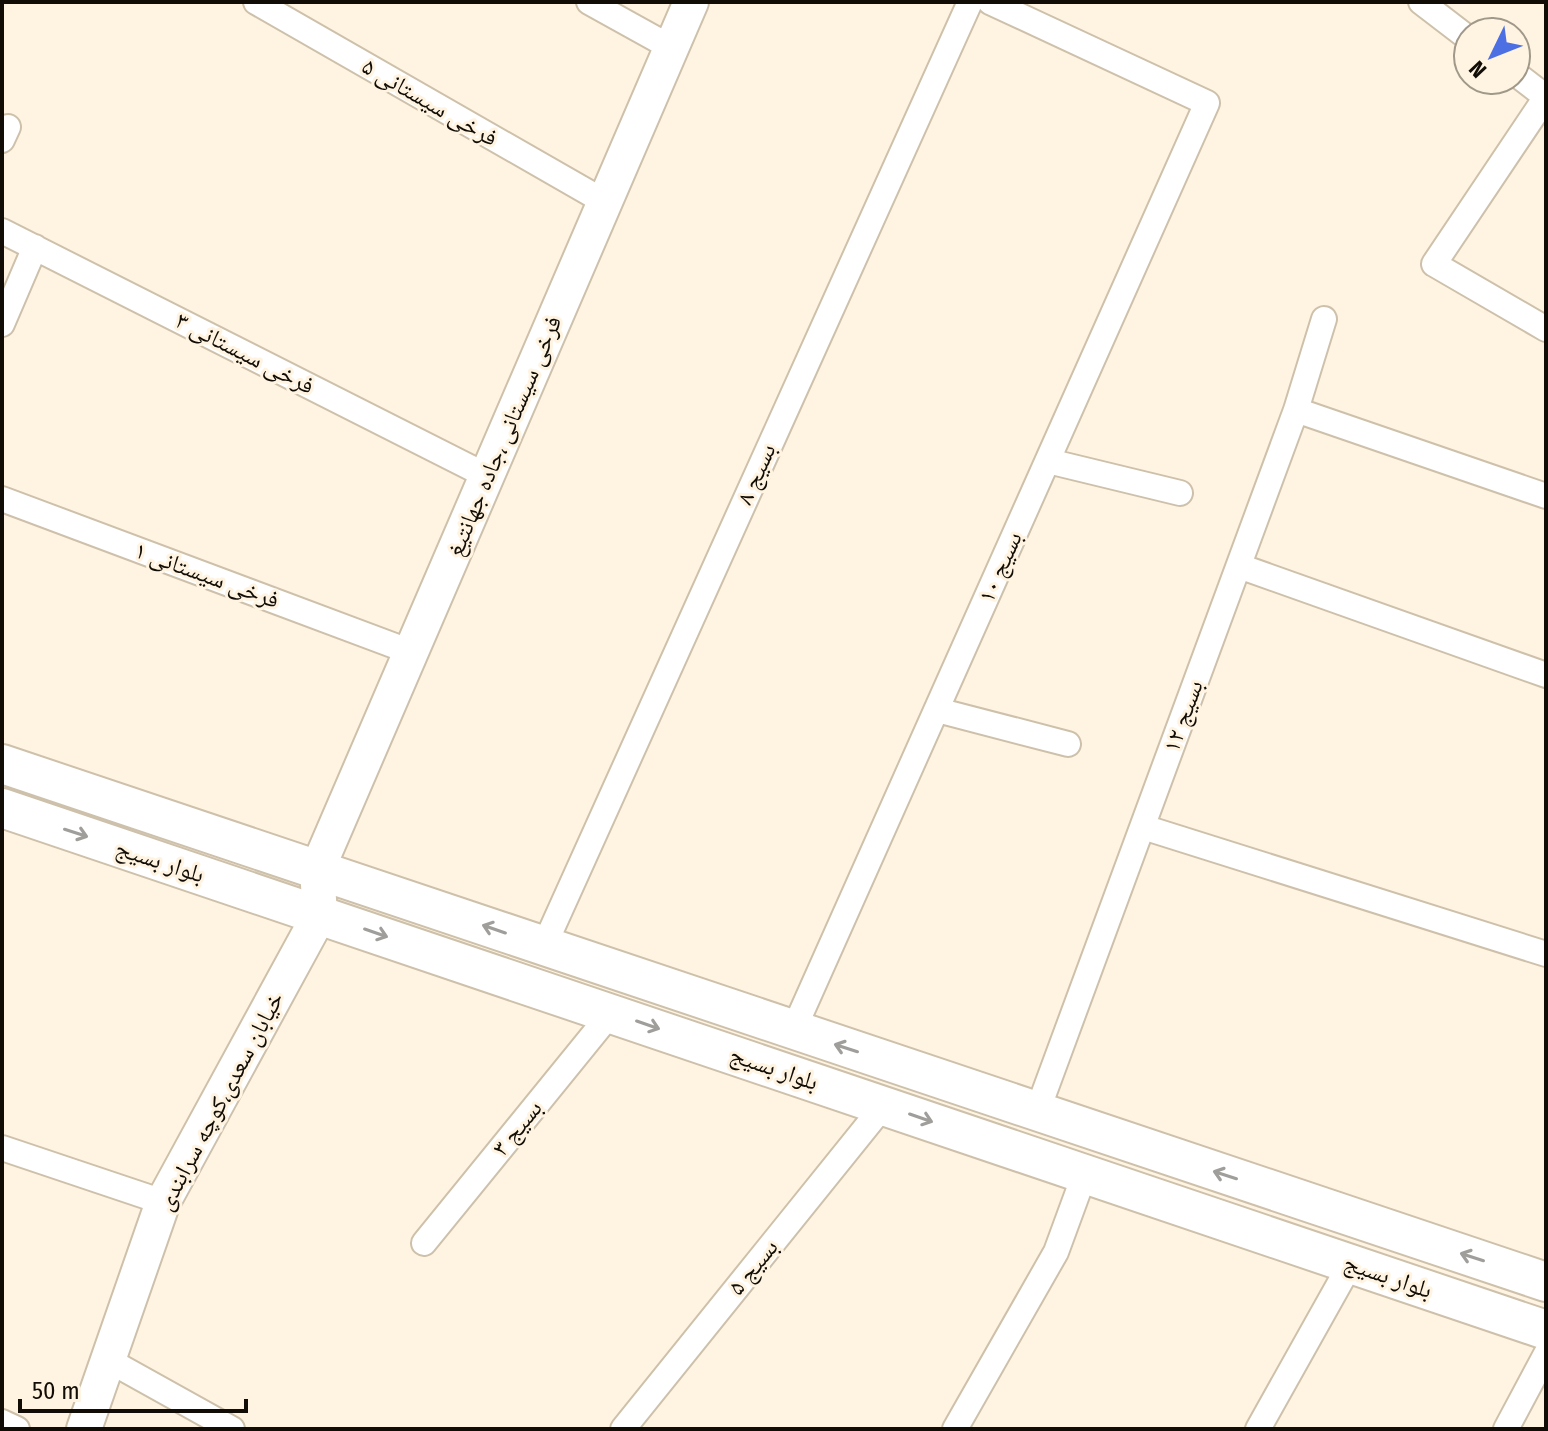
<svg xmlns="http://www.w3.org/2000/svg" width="1548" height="1431" font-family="'Fira Sans Condensed','Noto Naskh Arabic',sans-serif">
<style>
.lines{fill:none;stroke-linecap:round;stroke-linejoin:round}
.street-casing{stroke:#cec1ab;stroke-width:28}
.secondary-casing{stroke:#cec1ab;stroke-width:38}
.primary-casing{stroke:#cec1ab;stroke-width:42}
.street{stroke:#fff;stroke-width:24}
.secondary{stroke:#fff;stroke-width:34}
.primary{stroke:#fff;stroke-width:38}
.oneway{stroke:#a09e9b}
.labels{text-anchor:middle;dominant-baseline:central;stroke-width:6;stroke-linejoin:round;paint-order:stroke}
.street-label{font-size:24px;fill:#110d06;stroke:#fff4e1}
</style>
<rect width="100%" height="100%" fill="#fff4e1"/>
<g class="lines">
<defs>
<path id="street" d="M256,2L605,202
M589,2L672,48
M1421,2L1468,38
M1516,74L1546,97
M1546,97L1434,264L1546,329
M2,140L8,127
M2,231L487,476
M2,324L35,247
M1296,410L1546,496
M1048,461L1180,493
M2,499L411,652
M1239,566L1546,675
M937,710L1068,744
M1143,827L1546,954
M544,946L970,2
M793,1031L1207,103L990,2
M1037,1112L1296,410L1324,319
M2,1148L163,1202
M424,1243L611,1013
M108,1360L232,1429
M2,1422L17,1429
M623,1429L884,1105
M955,1429L1056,1252L1085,1173
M1258,1429L1351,1263
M1506,1429L1546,1354"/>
<path id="secondary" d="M84,1429L163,1202L320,914L317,870L691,2"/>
<path id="primary" d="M2,764L1546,1282
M2,808L1546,1330"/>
</defs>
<use href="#street" class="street-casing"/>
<use href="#secondary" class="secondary-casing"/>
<use href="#primary" class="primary-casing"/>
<use href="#street" class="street"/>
<use href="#secondary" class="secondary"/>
<use href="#primary" class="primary"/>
</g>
<defs><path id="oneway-shaft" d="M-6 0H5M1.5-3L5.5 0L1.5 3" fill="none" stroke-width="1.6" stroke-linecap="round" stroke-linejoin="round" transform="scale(2)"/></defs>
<g class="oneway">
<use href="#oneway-shaft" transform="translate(76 833) rotate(18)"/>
<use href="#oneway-shaft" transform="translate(494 929) rotate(-161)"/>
<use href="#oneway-shaft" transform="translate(376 933) rotate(19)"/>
<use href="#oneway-shaft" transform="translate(648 1025) rotate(19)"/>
<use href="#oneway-shaft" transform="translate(846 1048) rotate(-162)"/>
<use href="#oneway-shaft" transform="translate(921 1118) rotate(19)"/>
<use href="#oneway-shaft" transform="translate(1225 1175) rotate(-162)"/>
<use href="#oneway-shaft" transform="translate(1472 1257) rotate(-162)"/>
</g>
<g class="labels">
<g class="street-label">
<text transform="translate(430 102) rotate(30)">فرخی سیستانی ۵</text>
<text transform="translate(245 353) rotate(27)">فرخی سیستانی ۳</text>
<text transform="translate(504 436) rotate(-67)">فرخی سیستانی ،جاده جهانتیغ</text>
<text transform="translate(756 474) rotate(-66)">بسیج ۸</text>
<text transform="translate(1000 567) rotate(-66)">بسیج ۱۰</text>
<text transform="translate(207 575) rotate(20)">فرخی سیستانی ۱</text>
<text transform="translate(1183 716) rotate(-70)">بسیج ۱۲</text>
<text transform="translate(160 861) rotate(18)">بلوار بسیج</text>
<text transform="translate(774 1068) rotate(19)">بلوار بسیج</text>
<text transform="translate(220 1101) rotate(-62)">خیابان سعدی،کوچه سرابندی</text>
<text transform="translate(517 1128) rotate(-51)">بسیج ۳</text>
<text transform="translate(753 1267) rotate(-51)">بسیج ۵</text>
<text transform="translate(1388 1276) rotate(19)">بلوار بسیج</text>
</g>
</g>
<rect width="1548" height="1431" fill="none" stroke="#110d06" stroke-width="8"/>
<g transform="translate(1492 56) rotate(227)"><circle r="38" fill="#fff4e1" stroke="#a09889" stroke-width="2"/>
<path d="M0-6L14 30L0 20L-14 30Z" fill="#4c70e4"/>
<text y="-12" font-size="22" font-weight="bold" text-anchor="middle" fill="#110d06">N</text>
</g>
<path d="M20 1399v12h226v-12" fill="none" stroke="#110d06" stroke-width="4"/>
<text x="32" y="1399" font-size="24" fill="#110d06" stroke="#fff4e1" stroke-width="6" paint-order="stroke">50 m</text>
</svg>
